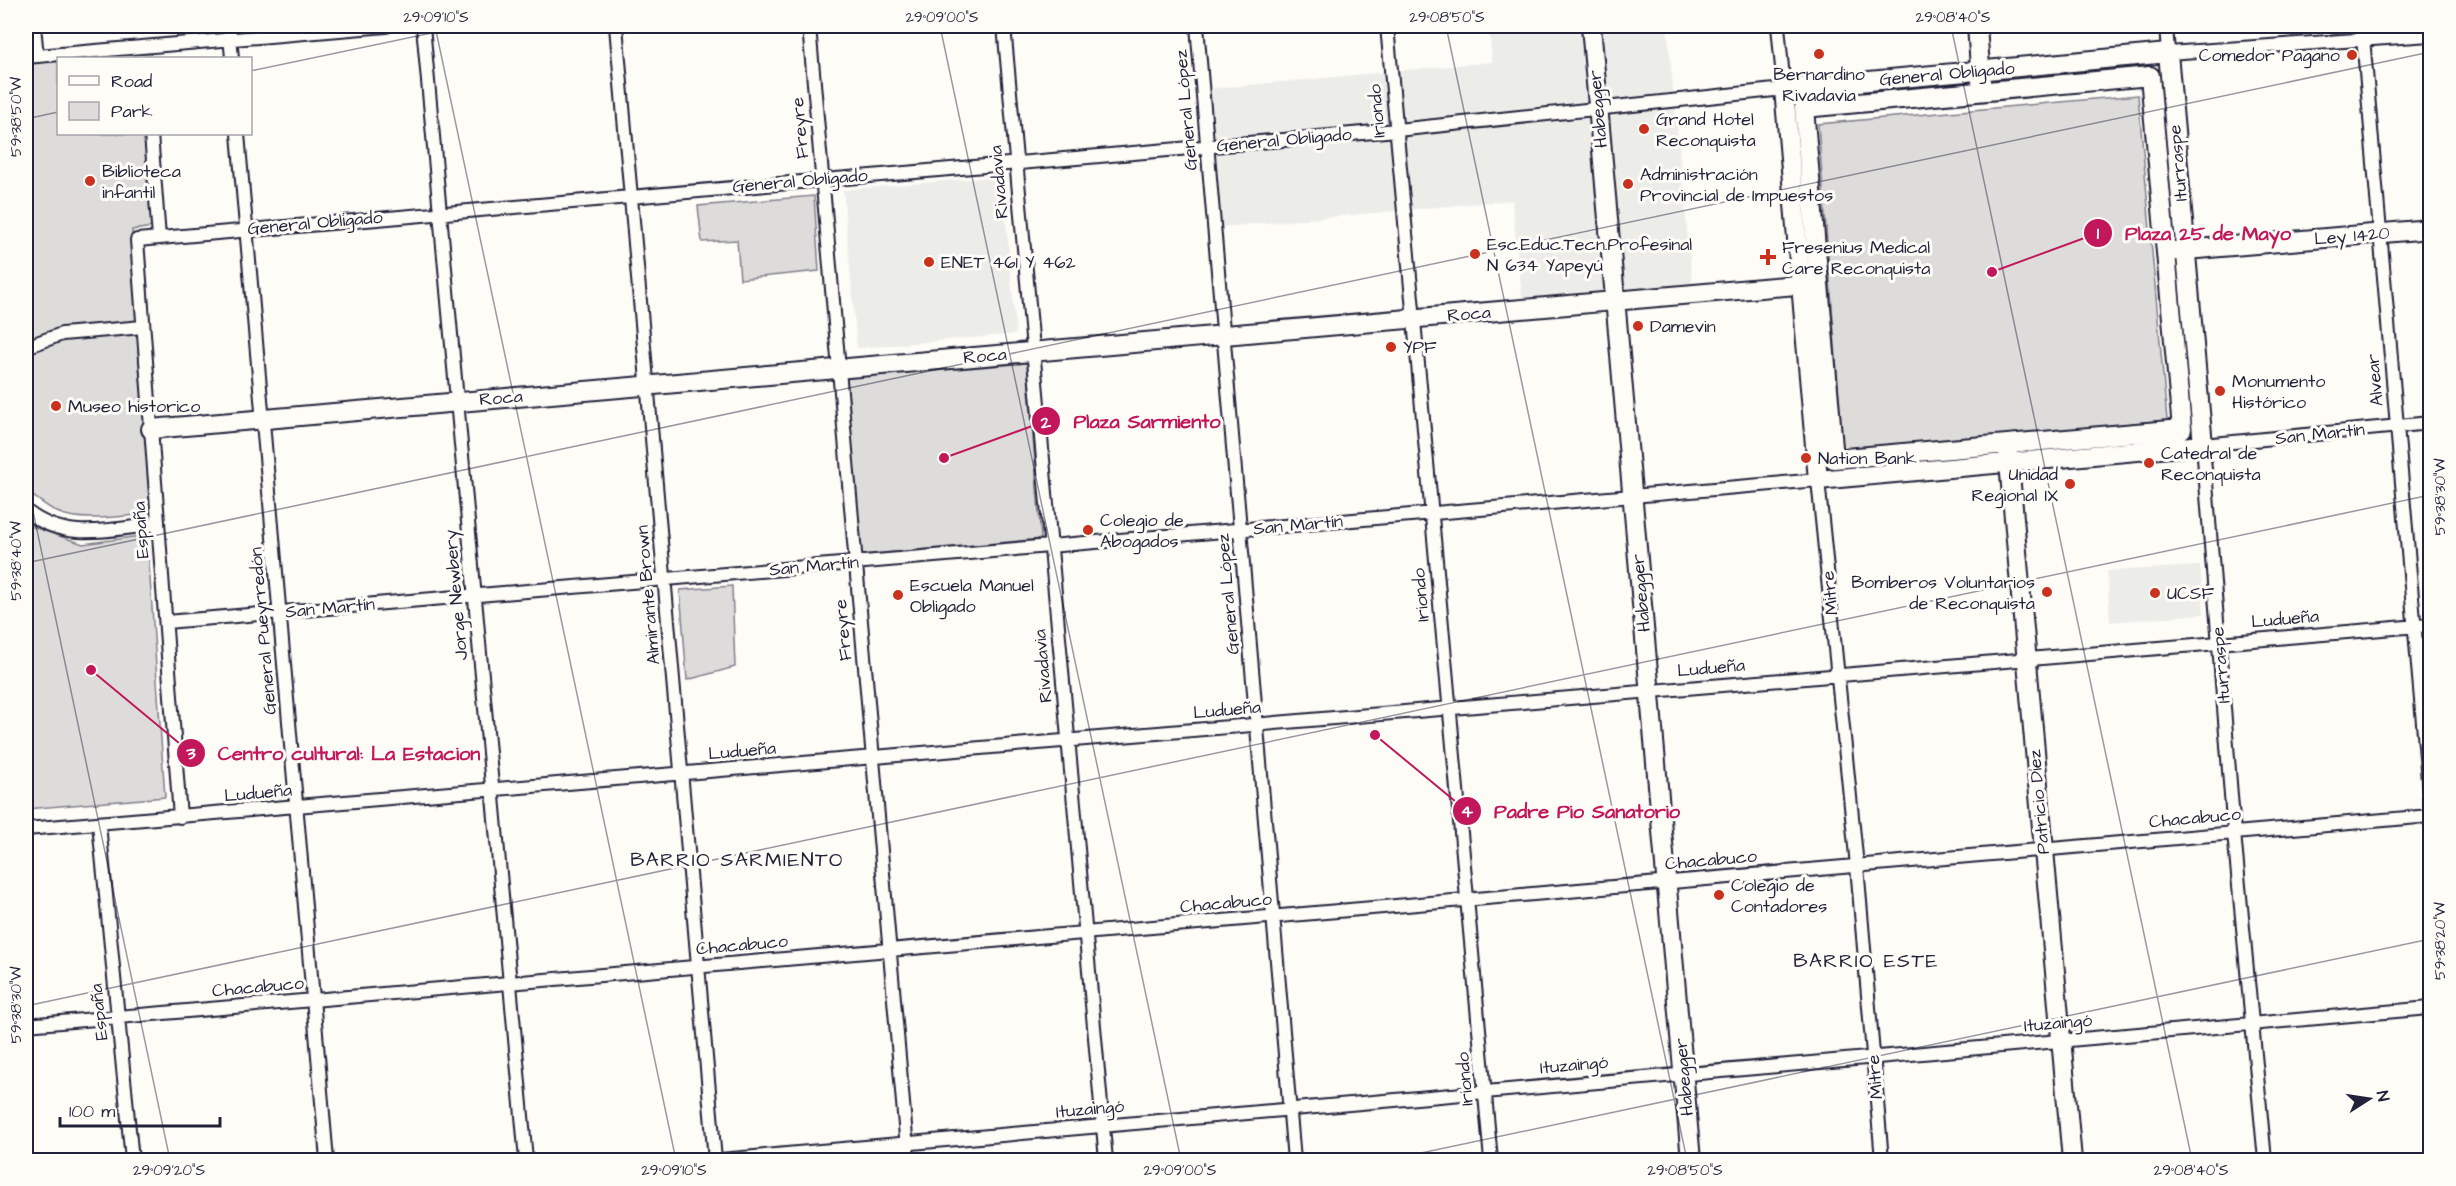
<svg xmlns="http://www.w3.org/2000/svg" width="2456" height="1186" font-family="'Architects Daughter',sans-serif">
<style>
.built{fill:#ecece9}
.green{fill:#dddcdb;stroke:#807f8b;stroke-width:1.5}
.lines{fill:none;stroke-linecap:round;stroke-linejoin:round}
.street-casing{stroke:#22223b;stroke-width:16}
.secondary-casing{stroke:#22223b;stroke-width:22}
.street{stroke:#fdfcf7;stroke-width:12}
.secondary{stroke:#fdfcf7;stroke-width:18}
.ticks{fill:none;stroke:#22223b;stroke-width:1.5;stroke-opacity:0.45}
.poi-dot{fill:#c8321e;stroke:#fdfcf7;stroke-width:2}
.labels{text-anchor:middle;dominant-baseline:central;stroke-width:6;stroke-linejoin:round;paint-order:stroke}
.poi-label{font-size:18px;fill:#22223b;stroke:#fdfcf7;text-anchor:start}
.street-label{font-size:18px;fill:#22223b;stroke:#fdfcf7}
.neighbourhood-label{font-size:20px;letter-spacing:1.5px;fill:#22223b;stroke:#fdfcf7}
.leader{fill:none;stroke:#c2185b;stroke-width:2}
.callout-dot{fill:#c2185b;stroke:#fdfcf7;stroke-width:2}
.mark-label{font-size:18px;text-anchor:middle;font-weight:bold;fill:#fff}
.callout-label{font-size:20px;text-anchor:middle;font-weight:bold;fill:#c2185b;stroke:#fdfcf7;stroke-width:6;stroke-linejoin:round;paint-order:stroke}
.neatline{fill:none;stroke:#22223b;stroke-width:2}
.ticks-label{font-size:15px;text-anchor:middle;fill:#22223b}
</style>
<rect width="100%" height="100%" fill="#fdfcf7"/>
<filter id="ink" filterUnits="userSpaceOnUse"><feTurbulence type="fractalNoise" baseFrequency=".0167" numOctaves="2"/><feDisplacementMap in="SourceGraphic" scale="12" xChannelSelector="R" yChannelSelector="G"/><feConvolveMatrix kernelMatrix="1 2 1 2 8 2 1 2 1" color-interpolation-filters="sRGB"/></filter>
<g filter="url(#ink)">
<path class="built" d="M1489,26H1667L1693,290L1523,306L1512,200L1211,228L1198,90L1492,62Z
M1002,176L1016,334L857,348L843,190Z
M2200,566L2204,614L2110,622L2107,571Z"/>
<path class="green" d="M58,60V134H146L153,227L132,230L151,513C126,516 79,523 57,512C46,506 36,498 26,491V63Z
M2138,95L2167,420L1843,450L1818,124Z
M814,196L819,271L740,279L737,240L702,242L698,206Z
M1027,363L1041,539L861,555L847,378Z
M26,520L33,527L83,544L147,535L165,797L26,809Z
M732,586L735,667L687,680L680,590Z"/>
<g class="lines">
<defs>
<path id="street" d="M34,26L37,56
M229,26L232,58
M423,26L526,1160
M616,26L715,1160
M809,26L908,1160
M1004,26L1106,1160
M1197,26L1294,1160
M1387,26L1491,1160
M2166,26L2168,53L2430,35
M2362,26L2430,803
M26,57L386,26
M151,134L159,238
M238,134L327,1160
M26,347L62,334L143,327
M26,511C66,543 110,529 158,524
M166,622L1818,480L1857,866L1882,1160
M180,817L137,240L1397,130L1784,89L1778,26
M99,824L132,1160
M26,829L2430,625
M26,1025L2430,816
M720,1160L2430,1008
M2265,1160L2234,833L2203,445L2430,423"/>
<path id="secondary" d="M1591,26L1691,1160
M1977,26L1981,81
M2168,53L2203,445L1818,480L1784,89Z
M2150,76L2182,429L1834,459L1804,108Z
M2174,251L2430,229
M151,429L1819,283
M2008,452L2072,1160"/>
</defs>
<use href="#street" class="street-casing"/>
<use href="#secondary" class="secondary-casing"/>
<use href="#street" class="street"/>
<use href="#secondary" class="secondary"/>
</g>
</g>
<path class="ticks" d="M435,26L676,1160M940,26L1181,1160M1446,26L1687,1160M1951,26L2192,1160M250,71L465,26M26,119L58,112M26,478L170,1160M26,563L2430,52M26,1006L2430,495M1388,1160L2430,939"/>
<g class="poi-dot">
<circle cx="1819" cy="54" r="6"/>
<circle cx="2352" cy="55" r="6"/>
<circle cx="1644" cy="129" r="6"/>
<circle cx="90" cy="181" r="6"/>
<circle cx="1628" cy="184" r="6"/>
<circle cx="1475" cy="254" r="6"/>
<path d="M1765 248h6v6h6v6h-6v6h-6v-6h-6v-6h6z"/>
<circle cx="929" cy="262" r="6"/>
<circle cx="1638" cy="326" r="6"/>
<circle cx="1391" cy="347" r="6"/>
<circle cx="2220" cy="391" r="6"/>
<circle cx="56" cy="406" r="6"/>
<circle cx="1806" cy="458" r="6"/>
<circle cx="2149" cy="463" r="6"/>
<circle cx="2070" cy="484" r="6"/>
<circle cx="1088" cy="530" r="6"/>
<circle cx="2047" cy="592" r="6"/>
<circle cx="2155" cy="593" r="6"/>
<circle cx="898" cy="595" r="6"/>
<circle cx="1719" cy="895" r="6"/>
</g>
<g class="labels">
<g class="poi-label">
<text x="2340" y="55" text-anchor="end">Comedor Pagano</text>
<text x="1819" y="74" text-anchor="middle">Bernardino<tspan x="1819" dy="21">Rivadavia</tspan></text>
<text x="1656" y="119">Grand Hotel<tspan x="1656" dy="21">Reconquista</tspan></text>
<text x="102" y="171">Biblioteca<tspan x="102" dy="21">infantil</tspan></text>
<text x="1640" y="174">Administración<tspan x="1640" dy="21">Provincial de Impuestos</tspan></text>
<text x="1487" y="244">Esc.Educ.Tecn.Profesinal<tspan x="1487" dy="21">N 634 Yapeyú</tspan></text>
<text x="1782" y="247">Fresenius Medical<tspan x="1782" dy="21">Care Reconquista</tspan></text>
<text x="941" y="262">ENET 461 Y 462</text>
<text x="1650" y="326">Damevin</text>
<text x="1403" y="347">YPF</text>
<text x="2232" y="381">Monumento<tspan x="2232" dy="21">Histórico</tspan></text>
<text x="68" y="406">Museo historico</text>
<text x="2161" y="453">Catedral de<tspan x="2161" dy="21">Reconquista</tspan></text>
<text x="1818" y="458">Nation Bank</text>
<text x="2058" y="474" text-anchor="end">Unidad<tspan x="2058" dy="21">Regional IX</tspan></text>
<text x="1100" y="520">Colegio de<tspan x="1100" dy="21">Abogados</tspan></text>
<text x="2035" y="582" text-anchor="end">Bomberos Voluntarios<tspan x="2035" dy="21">de Reconquista</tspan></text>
<text x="910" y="585">Escuela Manuel<tspan x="910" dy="21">Obligado</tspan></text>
<text x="2167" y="593">UCSF</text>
<text x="1731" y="885">Colegio de<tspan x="1731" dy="21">Contadores</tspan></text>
</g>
<g class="street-label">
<text transform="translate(1947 74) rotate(-5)">General Obligado</text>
<text transform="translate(1598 109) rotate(-95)">Habegger</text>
<text transform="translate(1186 110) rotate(-95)">General López</text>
<text transform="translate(1377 111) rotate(-95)">Iriondo</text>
<text transform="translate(800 128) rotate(-95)">Freyre</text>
<text transform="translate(1284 140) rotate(-5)">General Obligado</text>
<text transform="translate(2178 163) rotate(-95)">Iturraspe</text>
<text transform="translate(800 181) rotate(-5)">General Obligado</text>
<text transform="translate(999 182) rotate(-95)">Rivadavia</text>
<text transform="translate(315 223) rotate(-5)">General Obligado</text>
<text transform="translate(2352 236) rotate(-5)">Ley 1420</text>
<text transform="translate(1469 314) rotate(-5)">Roca</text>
<text transform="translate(985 356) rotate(-5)">Roca</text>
<text transform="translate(2375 380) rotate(-95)">Alvear</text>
<text transform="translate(501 398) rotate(-5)">Roca</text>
<text transform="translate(2320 434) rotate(-6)">San Martín</text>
<text transform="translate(1298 525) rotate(-5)">San Martín</text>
<text transform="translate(141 530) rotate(-94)">España</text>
<text transform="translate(814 566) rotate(-5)">San Martín</text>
<text transform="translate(1641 593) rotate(-95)">Habegger</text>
<text transform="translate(1830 593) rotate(-96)">Mitre</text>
<text transform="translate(1228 594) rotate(-95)">General López</text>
<text transform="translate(456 595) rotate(-95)">Jorge Newbery</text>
<text transform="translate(648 595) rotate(-95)">Almirante Brown</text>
<text transform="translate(1421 595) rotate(-95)">Iriondo</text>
<text transform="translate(330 608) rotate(-5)">San Martín</text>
<text transform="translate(2285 619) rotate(-5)">Ludueña</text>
<text transform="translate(843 630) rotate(-95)">Freyre</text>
<text transform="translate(263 631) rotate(-95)">General Pueyrredón</text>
<text transform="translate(2221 665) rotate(-95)">Iturraspe</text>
<text transform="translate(1043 666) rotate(-95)">Rivadavia</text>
<text transform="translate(1711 668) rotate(-5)">Ludueña</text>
<text transform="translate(1227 710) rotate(-5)">Ludueña</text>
<text transform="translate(742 751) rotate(-5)">Ludueña</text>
<text transform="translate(258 793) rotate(-5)">Ludueña</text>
<text transform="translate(2039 802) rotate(-95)">Patricio Diez</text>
<text transform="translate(2195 818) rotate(-5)">Chacabuco</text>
<text transform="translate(1711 860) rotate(-5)">Chacabuco</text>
<text transform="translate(1226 903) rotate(-5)">Chacabuco</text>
<text transform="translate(742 945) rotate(-5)">Chacabuco</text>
<text transform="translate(258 987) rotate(-5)">Chacabuco</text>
<text transform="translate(99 1012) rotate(-96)">España</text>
<text transform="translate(2058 1023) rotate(-5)">Ituzaingó</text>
<text transform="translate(1574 1065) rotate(-5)">Ituzaingó</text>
<text transform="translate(1684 1077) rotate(-95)">Habegger</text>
<text transform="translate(1875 1077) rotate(-95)">Mitre</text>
<text transform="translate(1465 1079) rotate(-95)">Iriondo</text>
<text transform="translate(1090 1109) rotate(-5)">Ituzaingó</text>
</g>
<g class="neighbourhood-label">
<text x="737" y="860">BARRIO SARMIENTO</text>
<text x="1866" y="961">BARRIO ESTE</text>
</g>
</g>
<path class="leader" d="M1992 272L2098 233M944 458L1046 421M91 670L191 753M1375 735L1467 811"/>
<g class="callout-dot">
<circle cx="1992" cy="272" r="6"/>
<circle cx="944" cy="458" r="6"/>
<circle cx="91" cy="670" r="6"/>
<circle cx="1375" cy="735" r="6"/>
<circle cx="2098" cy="233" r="15"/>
<circle cx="1046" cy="421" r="15"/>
<circle cx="191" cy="753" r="15"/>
<circle cx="1467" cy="811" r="15"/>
</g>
<g class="mark-label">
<text x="2098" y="239">1</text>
<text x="1046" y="428">2</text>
<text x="191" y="759">3</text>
<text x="1467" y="817">4</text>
</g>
<g class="callout-label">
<text x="2208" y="240">Plaza 25 de Mayo</text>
<text x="1147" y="428">Plaza Sarmiento</text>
<text x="349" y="760">Centro cultural: La Estacion</text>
<text x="1587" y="818">Padre Pio Sanatorio</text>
</g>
<rect width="2456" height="1186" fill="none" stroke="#fdfcf7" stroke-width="66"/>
<rect x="57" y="57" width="195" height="78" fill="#fdfcf7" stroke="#a5a5ac" stroke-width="1.5"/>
<rect x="69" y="76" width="30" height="9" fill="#fdfcf7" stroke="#a5a5ac" stroke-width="1.5"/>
<text x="111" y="87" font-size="18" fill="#22223b">Road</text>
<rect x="69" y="102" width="30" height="18" fill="#dddcdb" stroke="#a5a5ac" stroke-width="1.5"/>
<text x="111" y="117" font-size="18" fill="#22223b">Park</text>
<g transform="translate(2369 1099) rotate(78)" stroke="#fdfcf7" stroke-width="4.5" paint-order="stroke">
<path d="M0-4.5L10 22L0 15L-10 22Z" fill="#22223b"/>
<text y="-9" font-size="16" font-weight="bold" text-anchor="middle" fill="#22223b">N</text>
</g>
<path d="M60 1117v9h160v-9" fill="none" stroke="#22223b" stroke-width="3"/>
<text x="69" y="1117" font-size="18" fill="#22223b" stroke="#fdfcf7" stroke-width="4.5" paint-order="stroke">100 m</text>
<rect x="33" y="33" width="2390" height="1120" class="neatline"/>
<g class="ticks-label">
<text x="436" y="22">29°09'10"S</text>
<text x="942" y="22">29°09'00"S</text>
<text x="1447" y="22">29°08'50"S</text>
<text x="1953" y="22">29°08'40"S</text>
<text transform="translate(16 117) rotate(-90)" y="5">59°38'50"W</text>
<text transform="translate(2440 497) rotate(-90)" y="5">59°38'30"W</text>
<text transform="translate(16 561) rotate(-90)" y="5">59°38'40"W</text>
<text transform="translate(2440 941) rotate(-90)" y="5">59°38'20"W</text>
<text transform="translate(16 1005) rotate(-90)" y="5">59°38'30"W</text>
<text x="169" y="1175">29°09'20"S</text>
<text x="674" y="1175">29°09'10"S</text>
<text x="1180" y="1175">29°09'00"S</text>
<text x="1685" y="1175">29°08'50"S</text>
<text x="2191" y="1175">29°08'40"S</text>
</g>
</svg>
